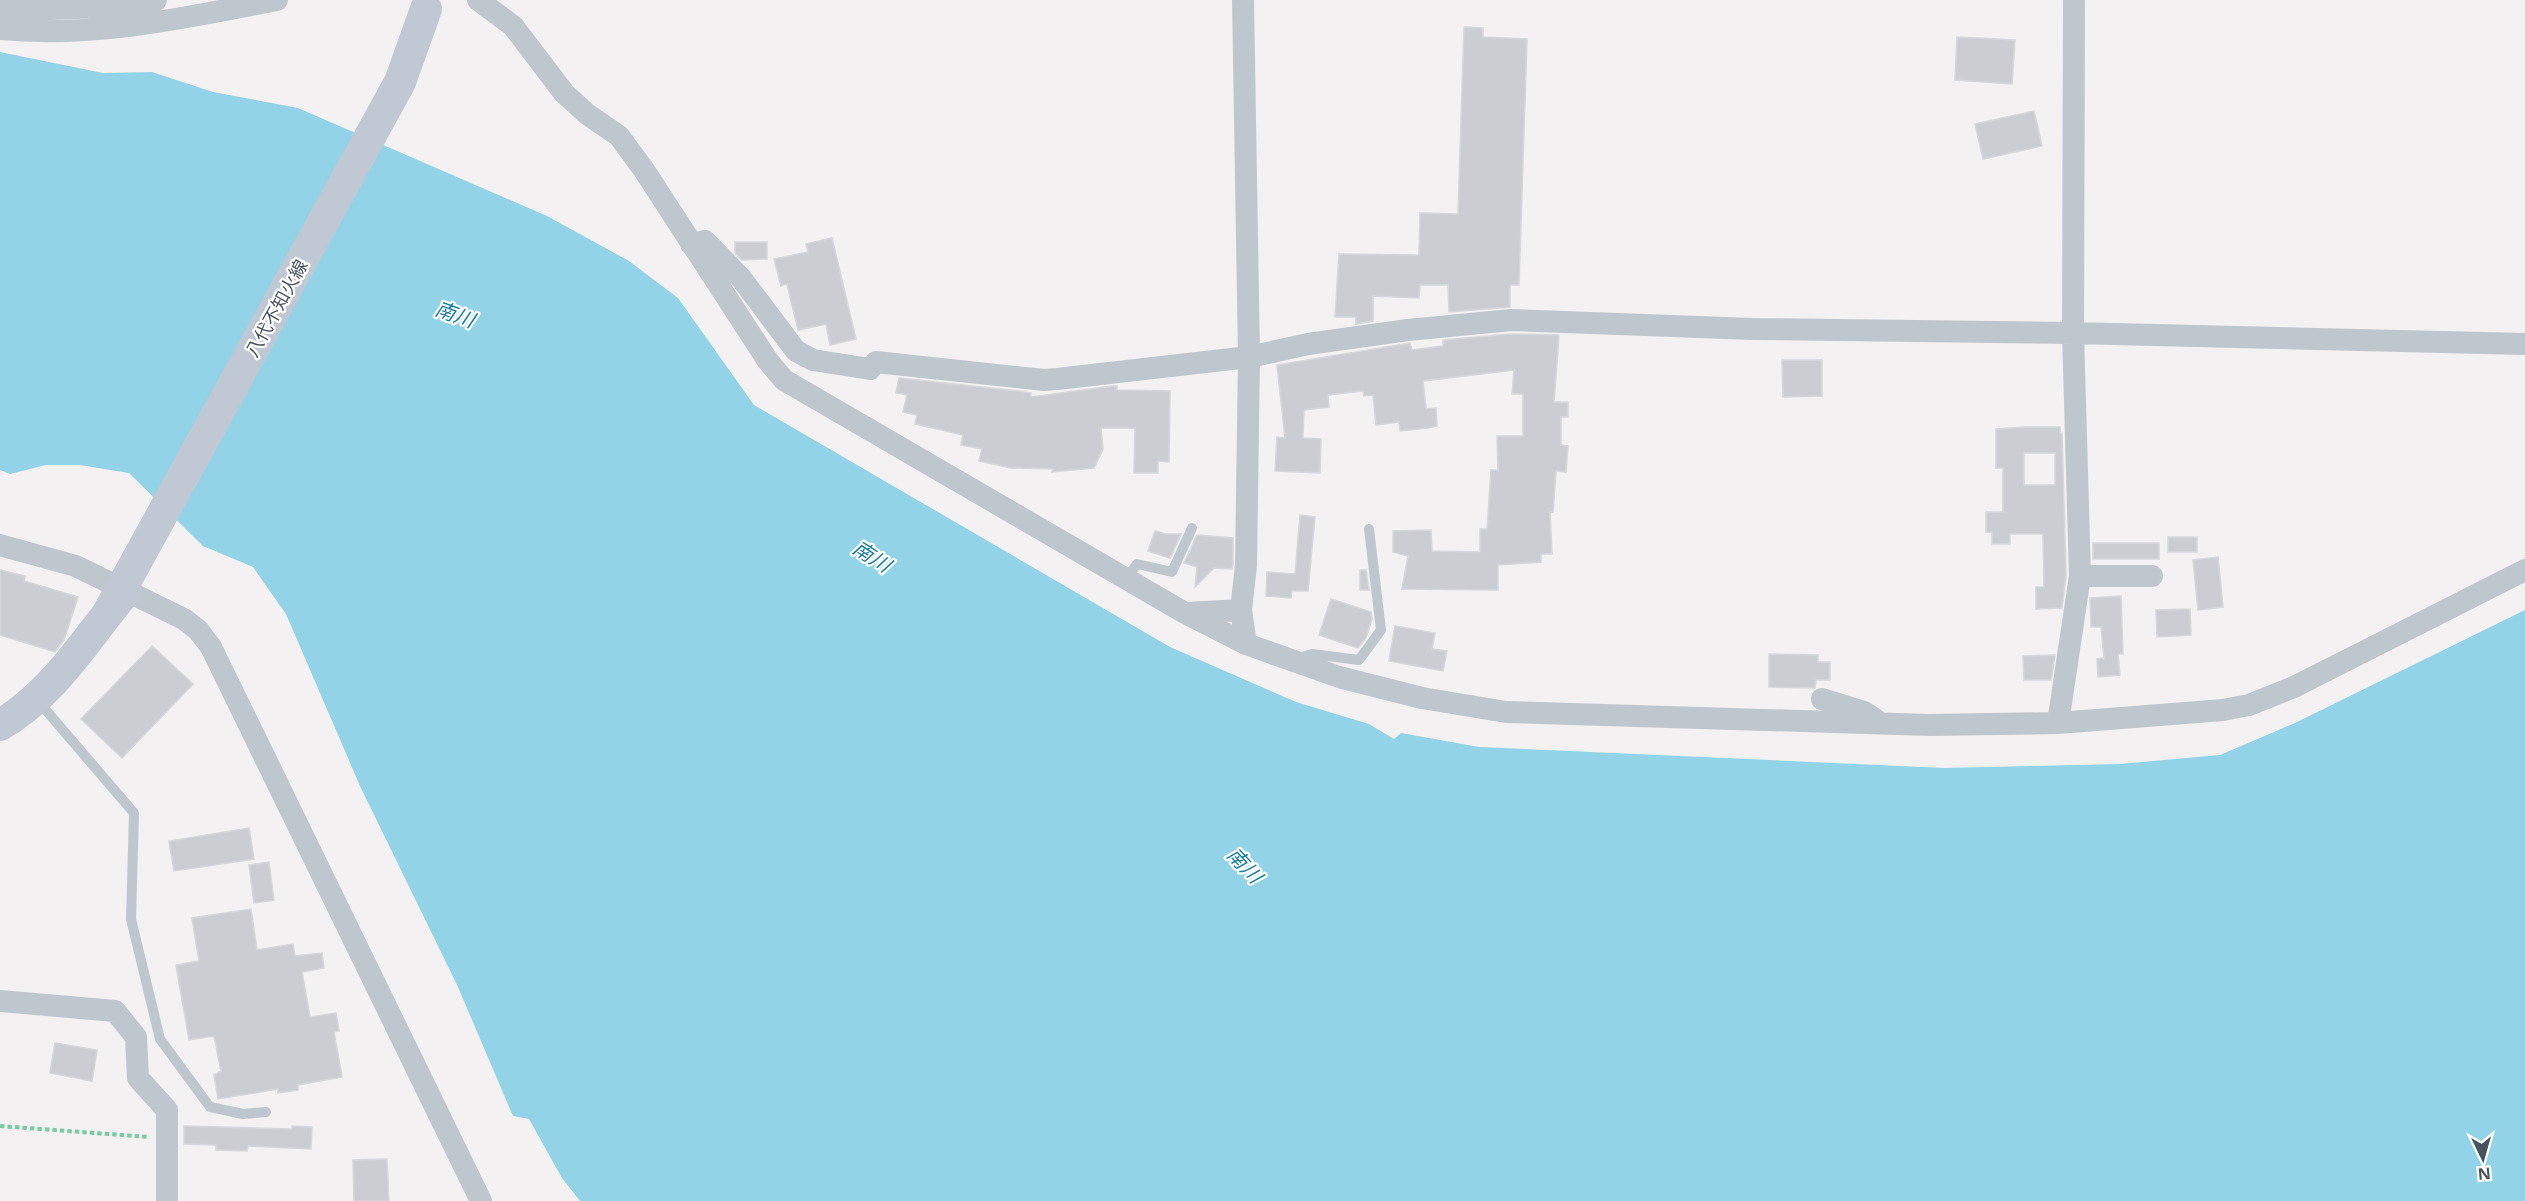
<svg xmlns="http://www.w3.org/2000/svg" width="2525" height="1201" font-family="'Noto Sans','Noto Sans JP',sans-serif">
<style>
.water{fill:#92d3e7}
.building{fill:#cbcdd3;stroke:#d5d7db;stroke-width:1.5;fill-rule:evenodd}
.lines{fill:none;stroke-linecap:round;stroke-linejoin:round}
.path{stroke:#7cc9a5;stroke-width:4;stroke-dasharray:4.5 3;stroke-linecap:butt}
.lane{stroke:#bfc7ce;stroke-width:10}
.street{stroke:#bfc7ce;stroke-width:22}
.secondary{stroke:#c0c8d3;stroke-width:32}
.secondary-bridge{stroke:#c0c8d3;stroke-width:32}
.labels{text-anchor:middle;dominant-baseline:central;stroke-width:4.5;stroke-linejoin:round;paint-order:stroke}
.street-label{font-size:18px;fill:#49535d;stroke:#fff}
.water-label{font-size:20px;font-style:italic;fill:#157c9d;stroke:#fff}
</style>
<rect width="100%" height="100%" fill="#f3f1f1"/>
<path class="water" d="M0,52L103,73L152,72L213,92L298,108L547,216L629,261L678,298L754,405L1170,647L1296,702L1369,724L1394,739L1401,733L1479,747L1944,768L2120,764L2220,755L2295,723L2525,610V1201H580L562,1178L529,1119L513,1116L458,987L360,786L286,614L253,567L203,546L129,473L80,465H46L10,474L0,470Z"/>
<path class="building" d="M1464,27L1483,28V37L1527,39L1519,285H1510V307L1449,312L1448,285H1420L1419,298L1373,296V321L1356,324V317H1335L1339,254L1419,255L1420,213L1458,214Z
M1957,37L2015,40L2012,84L1955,80Z
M2034,111L2042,146L1983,159L1975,124Z
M832,238L856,339L830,345L826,324L798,330L787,284L781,286L774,259L808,252L806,244Z
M735,242H767V259L742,260L735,253Z
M1511,334L1559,335L1554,402H1568V417H1561V445L1568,446L1566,472L1556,471L1553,512L1550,511L1552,554H1541V562L1498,565V590L1402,589L1408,556L1393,552V531L1431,530L1432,551L1480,552V529H1487L1491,470H1498L1497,436H1523V394H1512L1514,370L1423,381L1426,409L1436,408L1437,426L1428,428L1400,431L1399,422L1376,425L1373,395L1364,396L1363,391L1328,395L1329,407L1304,410L1303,438L1321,439L1320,473L1275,471L1277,437L1285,438L1277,365L1410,343L1412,350L1443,346V340Z
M1782,360H1822V396L1783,397Z
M899,378L1018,391L1031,393V397L1113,386H1117V390L1170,391L1169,462L1158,461V473H1134L1135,428H1101L1103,449L1094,468L1052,472L1053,469L1011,468L979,461L982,449L961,445L963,435L915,424L917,415L903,412L907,395L896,393Z
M2025,427H2060V433H2062L2066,575L2062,608L2036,609V587H2044L2043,534H2010V544H1992V532H1986V512H2003V468H1996V429ZM2024,453H2055V485H2024Z
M1300,515L1315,517L1308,591H1292L1291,598L1266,596L1267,572L1295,574Z
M1155,531L1166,534H1181L1170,558L1148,551Z
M1197,535L1233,538V564L1232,569L1214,568L1195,587L1197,567L1184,563Z
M2168,537H2197V552H2168Z
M2093,543H2159V559H2093Z
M2218,557L2223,607L2198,610L2193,560Z
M0,570L25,576L24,581L78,597L64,640L55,652L0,635Z
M1360,570H1366L1369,590H1360Z
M2121,596L2123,654H2118L2120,675L2098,677L2097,659L2104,658L2101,627H2091L2090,598Z
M1331,599L1371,612L1372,619L1366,638L1358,648L1319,635Z
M2190,609L2191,635L2157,637L2156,610Z
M1395,626L1435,633L1432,649L1447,651L1443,671L1389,661Z
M152,646L193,684L122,758L81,719Z
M1769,654L1818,655V662H1830V680H1816L1815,688L1769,687Z
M2055,655L2051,680H2024L2023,656Z
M249,828L254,859L174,871L169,841Z
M269,862L274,900L254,903L249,865Z
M251,909L257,950L293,944L295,956L322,953L324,968L302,972L310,1017L336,1013L339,1031L334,1032L342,1077L298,1085V1090L278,1093V1089L218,1099L214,1075L221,1071L214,1036L189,1040L176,965L199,961L192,918Z
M55,1043L97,1050L92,1081L50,1073Z
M184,1126L292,1129V1126L312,1127L311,1149L248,1146L247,1151L216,1150V1145L184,1144Z
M387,1159L389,1201H354L353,1160Z"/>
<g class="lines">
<path class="path" d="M0,1126L149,1137"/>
<path class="lane" d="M1126,579L1137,564L1172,572L1192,528
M1296,659L1312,654L1359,660L1381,630L1369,529
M38,701L134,813L131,919L160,1039L210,1107L243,1114L266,1112"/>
<path class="street" d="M478,0L513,26L564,93L587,114L619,136L644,170L768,361L784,380L1185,613L1246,644L1339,677L1422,698L1506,712L1930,725L2058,723L2223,710L2249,705L2294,687L2525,570
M1243,0L1249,357L1246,565L1241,610L1246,644
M0,11L127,6L156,0
M0,29C92,38 186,18 277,0
M691,244L705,241L741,278L796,351L813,360L870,369L876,362L1044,380L1057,379L1249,357L1308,344L1408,330L1511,320L1752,329L2073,333L2525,344
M0,545L76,566L184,619L198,630L211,647L481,1201
M2080,576H2152
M1186,613L1241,610
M1822,699L1864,712L1876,720
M2058,723L2080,576L2073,333L2074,0
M0,1001L115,1011L136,1037L138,1078L167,1110V1201"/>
<path class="secondary" d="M0,725C55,693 86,638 126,591"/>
<path class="secondary-bridge" d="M109,611L400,82L426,9"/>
</g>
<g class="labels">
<g class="street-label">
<text transform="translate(276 308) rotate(-61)">八代不知火線</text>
</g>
<g class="water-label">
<text transform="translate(455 314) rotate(20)">南川</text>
<text transform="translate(872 556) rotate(33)">南川</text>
<text transform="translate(1245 865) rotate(47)">南川</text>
</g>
</g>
<g transform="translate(2483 1159) rotate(175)" stroke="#ffffff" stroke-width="4.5" paint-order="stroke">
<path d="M0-4.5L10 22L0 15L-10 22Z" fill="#49535d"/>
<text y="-9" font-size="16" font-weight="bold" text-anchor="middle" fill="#49535d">N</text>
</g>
</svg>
